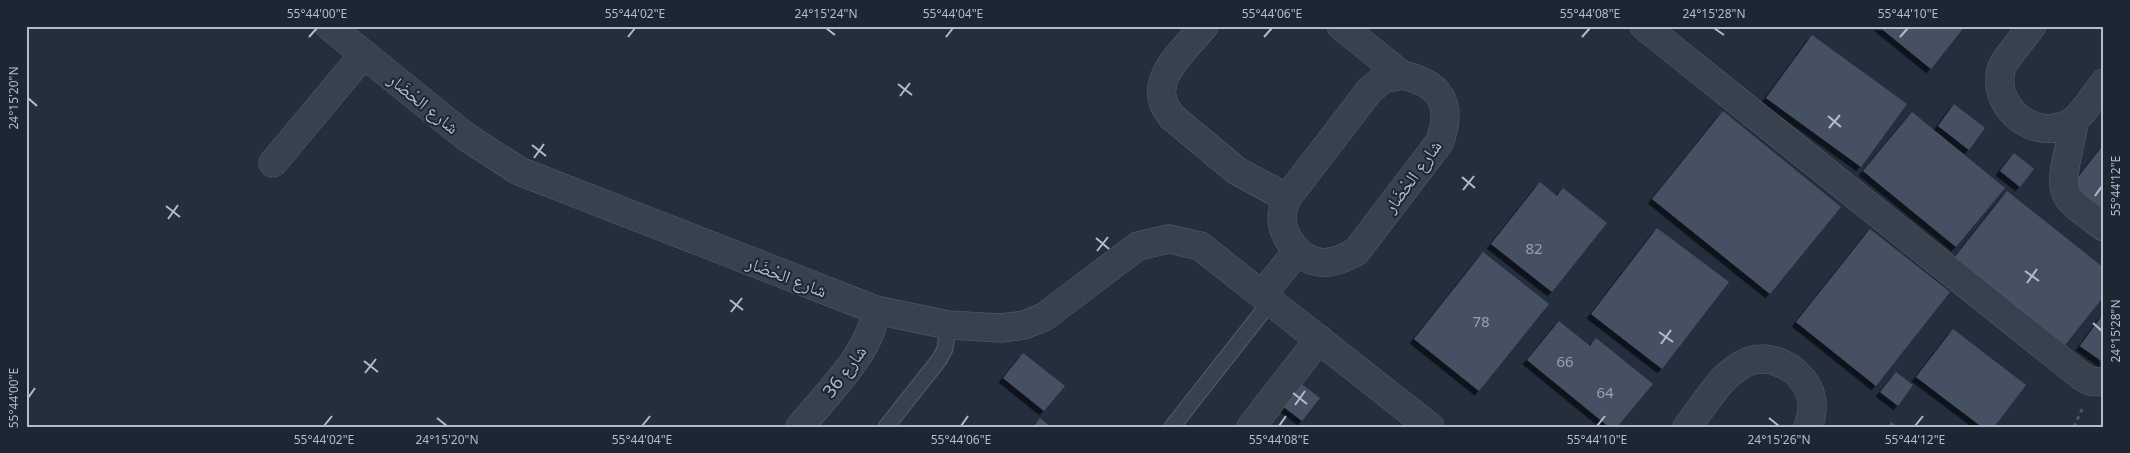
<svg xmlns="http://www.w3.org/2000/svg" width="2130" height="453" font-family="'Noto Sans','Noto Naskh Arabic',sans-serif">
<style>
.building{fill:#455162;filter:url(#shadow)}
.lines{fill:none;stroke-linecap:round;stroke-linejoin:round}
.lane-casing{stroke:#565f6c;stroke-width:17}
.street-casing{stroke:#565f6c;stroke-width:29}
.path{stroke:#44595c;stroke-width:3;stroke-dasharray:4 4;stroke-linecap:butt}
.lane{stroke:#38414e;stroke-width:15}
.street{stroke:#38414e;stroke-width:28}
.ticks{fill:none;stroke:#b4bcc9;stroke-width:2}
.labels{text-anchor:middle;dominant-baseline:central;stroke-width:4;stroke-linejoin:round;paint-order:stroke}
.number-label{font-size:15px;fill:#98a1af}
.street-label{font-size:18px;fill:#b4bcc9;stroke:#1d2633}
.neatline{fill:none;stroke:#b4bcc9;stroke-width:2}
.ticks-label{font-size:12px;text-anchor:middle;fill:#b4bcc9}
</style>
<defs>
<filter id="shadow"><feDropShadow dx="-4.5" dy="4.5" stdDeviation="0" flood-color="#0009"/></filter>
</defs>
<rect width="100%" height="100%" fill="#242f3e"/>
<path class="building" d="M1878,26H1965L1931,69Z
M1812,35L1907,104L1861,167L1766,98Z
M1954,104L1985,128L1969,150L1938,126Z
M1723,111L1841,207L1770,294L1652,199Z
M1912,112L2005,188L1956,247L1863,171Z
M2104,144V210L2072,185Z
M2014,153L2034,169L2020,187L2000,171Z
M1540,182L1557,196L1563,188L1607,223L1552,292L1491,244Z
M2007,191L2104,268V296L2065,345L1954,258Z
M1657,228L1729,282L1662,369L1591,314Z
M1870,229L1950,292L1876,386L1796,322Z
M1483,252L1549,304L1479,391L1414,339Z
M2104,313V363L2080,346Z
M1559,321L1590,346L1596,338L1653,384L1617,427H1609L1527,360Z
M1953,329L2026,385L1994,427H1982L1916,377Z
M1023,353L1065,386L1044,411L1003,378Z
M1896,372L1913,385L1898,406L1880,392Z
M1299,382L1320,398L1302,421L1281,405Z
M1040,418L1051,427H1033Z
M1891,422L1898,427H1888Z"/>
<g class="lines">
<defs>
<path id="lane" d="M886,427L939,360L945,349L948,325
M1172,427L1271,301"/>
<path id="street" d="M329,26L465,136L519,171L876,310L948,325L1001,328L1024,325L1044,317L1138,246L1169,239L1200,246L1430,427
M1204,26C1182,53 1143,83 1172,117L1237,171L1287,198
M1341,26L1402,75
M1644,26L2081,376L2090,381L2104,382
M2032,26C2025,36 2004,59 2001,70C1992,110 2037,143 2072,122C2082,115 2096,93 2104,83
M1402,75C1441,83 1454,105 1439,143L1356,252C1344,258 1333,264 1319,262C1299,259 1282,237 1282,217C1282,211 1285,204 1287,198L1369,91L1383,79Z
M2074,121C2073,143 2056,180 2068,197C2076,209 2093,218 2104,227
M273,163L364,54
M1262,294L1298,251
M800,427C827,393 871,353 876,310
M1251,427L1319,339
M1687,427C1704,406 1719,377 1743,364C1768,350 1801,368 1810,393C1814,404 1812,416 1808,427"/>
</defs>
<use href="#lane" class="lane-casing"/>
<use href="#street" class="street-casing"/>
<path class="path" d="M2074,427L2082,409"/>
<use href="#lane" class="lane"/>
<use href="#street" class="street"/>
</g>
<path class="ticks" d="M826,28L835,35M1714,28L1724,35M309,37L317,28M628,37L635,28M946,37L953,28M1264,37L1272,28M1582,37L1590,28M1900,37L1908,28M898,84L912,95M900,96L910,83M28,98L37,106M1828,116L1841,127M1829,128L1840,115M532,145L546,156M534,158L544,144M1462,177L1475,188M1463,190L1474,176M2095,196L2102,186M166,206L180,217M168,219L178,205M1096,238L1109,249M1097,251L1108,237M2025,271L2039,281M2027,283L2037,269M730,300L743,310M731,312L742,298M2093,323L2102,331M1659,332L1673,342M1661,344L1671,330M364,361L378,372M365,373L376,359M1293,393L1307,404M28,398L35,388M1295,405L1305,391M437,418L447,426M1769,418L1779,426M324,426L332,416M642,426L650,416M961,426L968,416M1279,426L1286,416M1597,426L1605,416M1915,426L1923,416"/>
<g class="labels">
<g class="number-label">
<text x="1534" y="248">82</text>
<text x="1481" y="321">78</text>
<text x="1565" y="361">66</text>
<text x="1605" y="392">64</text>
</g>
<g class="street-label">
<text transform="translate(424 103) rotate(39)">شارع الحْضَار</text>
<text transform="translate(1412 176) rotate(-54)">شارع الحْضَار</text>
<text transform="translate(787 276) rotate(21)">شارع الحْضَار</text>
<text transform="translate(844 371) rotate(-53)">شارع 36</text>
</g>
</g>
<rect width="2130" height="453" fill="none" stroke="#1d2633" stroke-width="55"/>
<rect x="28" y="28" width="2074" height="398" class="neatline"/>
<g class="ticks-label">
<text x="317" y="18">55°44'00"E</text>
<text x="635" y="18">55°44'02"E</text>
<text x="826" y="18">24°15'24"N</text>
<text x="953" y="18">55°44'04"E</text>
<text x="1272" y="18">55°44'06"E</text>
<text x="1590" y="18">55°44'08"E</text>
<text x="1714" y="18">24°15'28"N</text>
<text x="1908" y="18">55°44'10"E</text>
<text transform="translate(14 98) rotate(-90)" y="4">24°15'20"N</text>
<text transform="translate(2116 186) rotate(-90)" y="4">55°44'12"E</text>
<text transform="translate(2116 331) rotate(-90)" y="4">24°15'28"N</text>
<text transform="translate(14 398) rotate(-90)" y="4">55°44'00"E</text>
<text x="324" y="444">55°44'02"E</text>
<text x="447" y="444">24°15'20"N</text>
<text x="642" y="444">55°44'04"E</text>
<text x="961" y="444">55°44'06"E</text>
<text x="1279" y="444">55°44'08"E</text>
<text x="1597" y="444">55°44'10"E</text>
<text x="1779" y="444">24°15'26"N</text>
<text x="1915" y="444">55°44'12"E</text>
</g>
</svg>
